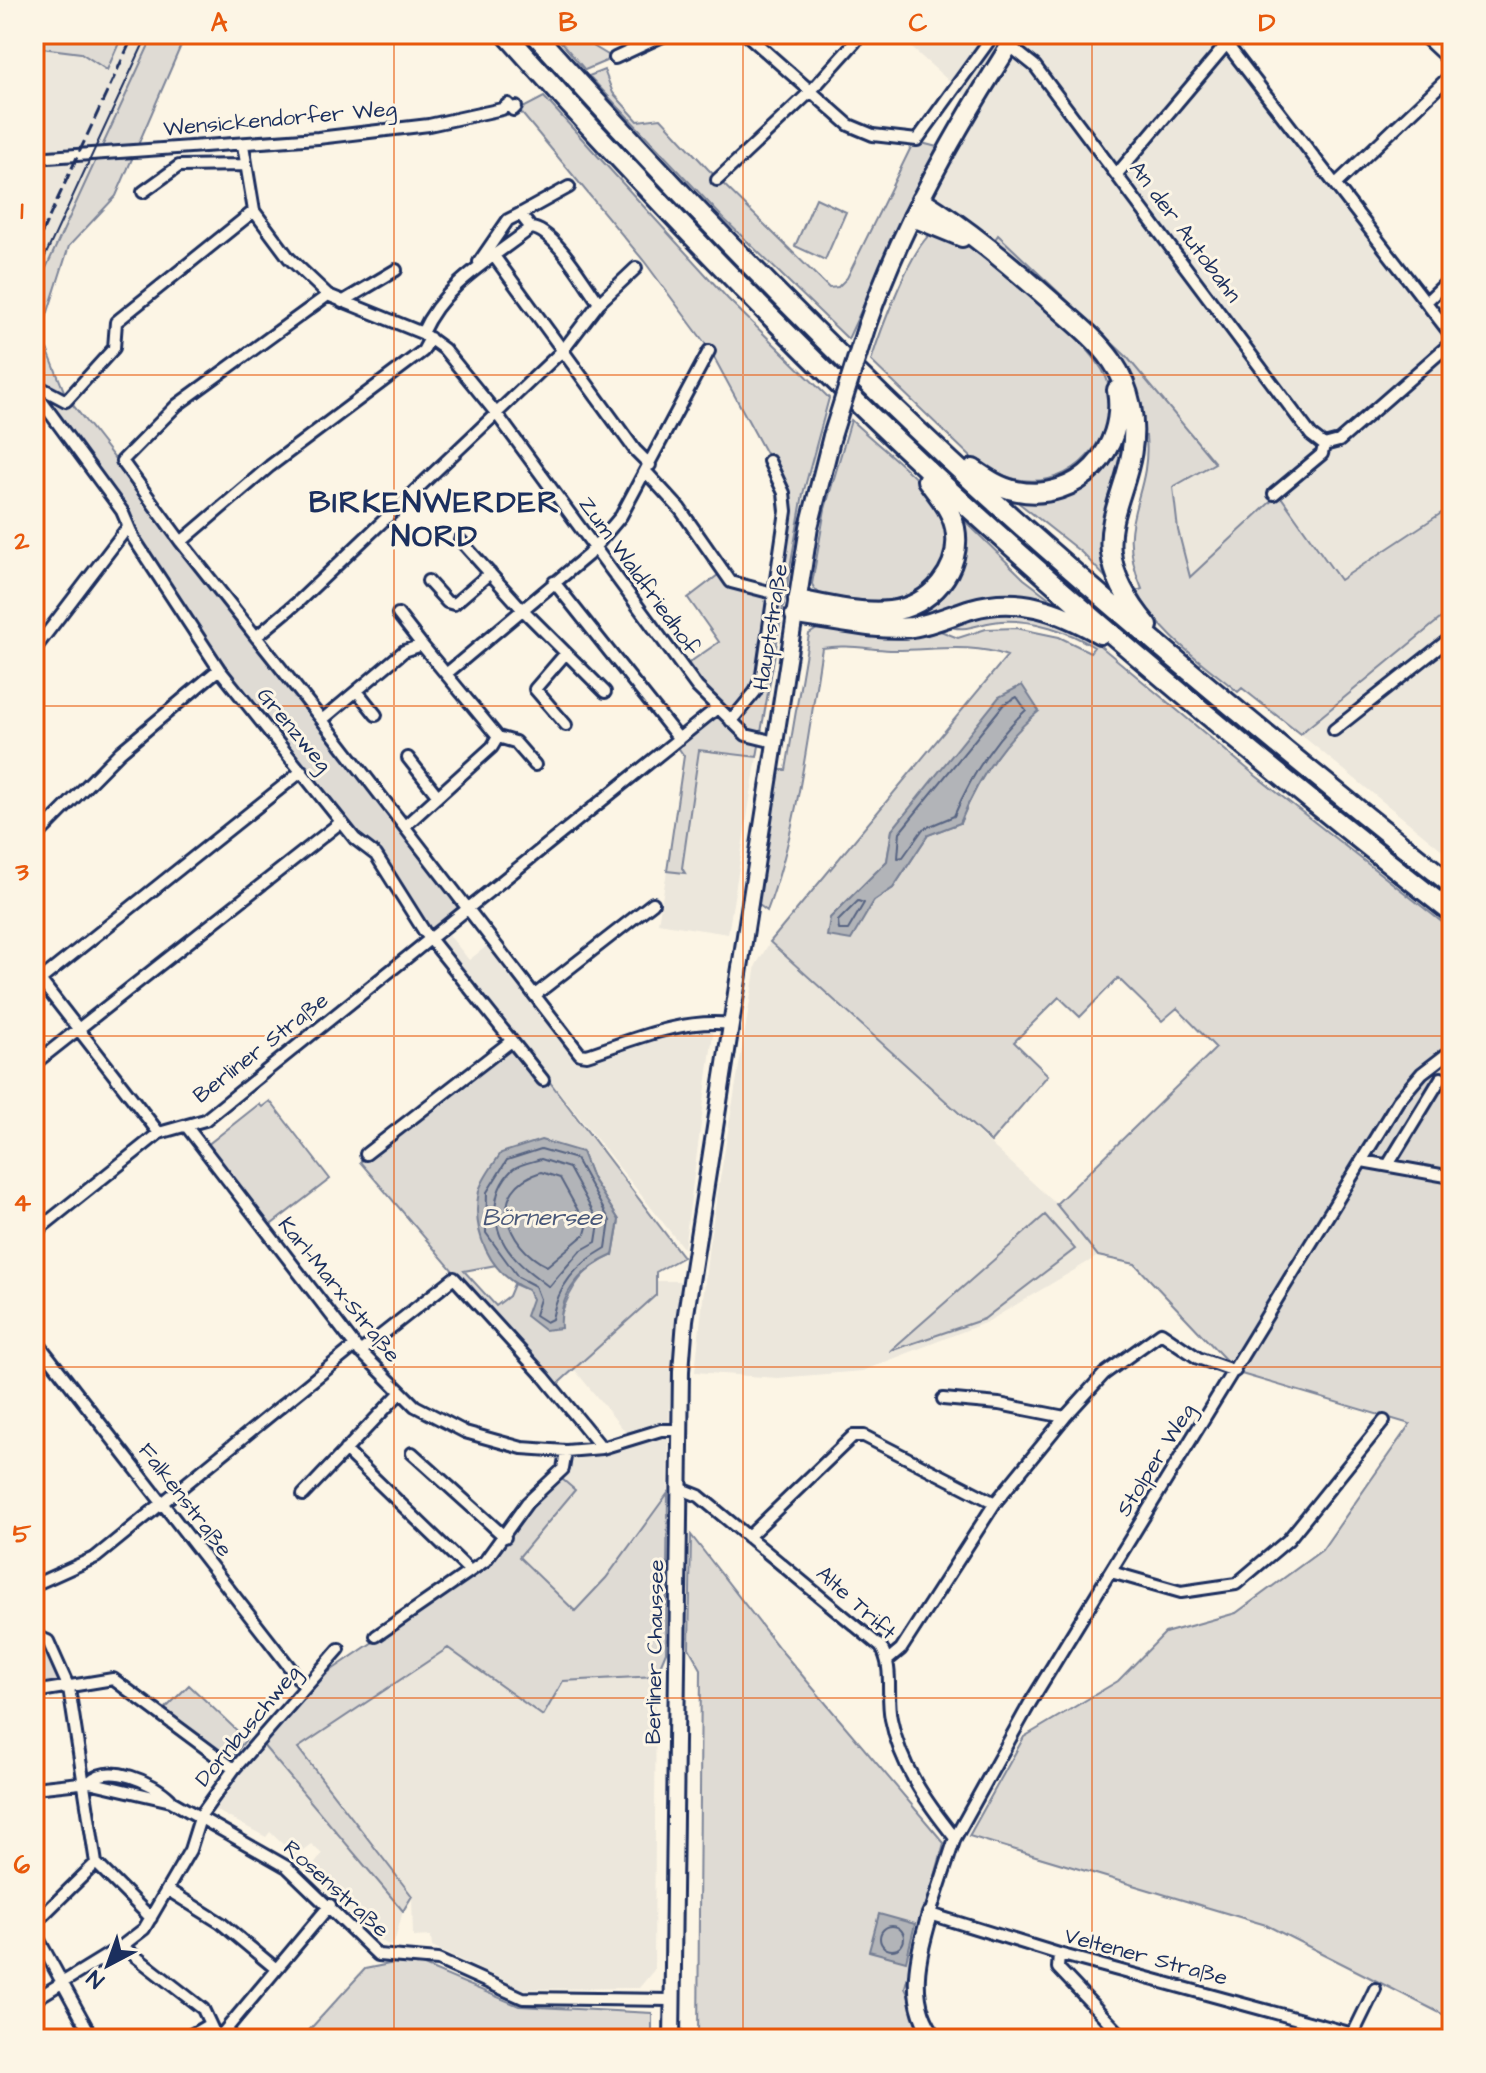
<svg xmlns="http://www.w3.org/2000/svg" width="1486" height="2073" font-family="'Architects Daughter',sans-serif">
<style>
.built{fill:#ece7dc}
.green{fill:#dfdbd4;stroke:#7d8599;stroke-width:2;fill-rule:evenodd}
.water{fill:#b2b4b8;stroke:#767f94;stroke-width:2}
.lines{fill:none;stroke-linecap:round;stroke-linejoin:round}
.shore{stroke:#576482;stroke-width:2}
.street-casing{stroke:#1b2f5e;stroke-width:16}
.secondary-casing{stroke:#1b2f5e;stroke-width:20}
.primary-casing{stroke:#1b2f5e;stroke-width:22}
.highway-casing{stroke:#1b2f5e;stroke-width:24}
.street{stroke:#fcf5e5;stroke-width:10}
.secondary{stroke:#fcf5e5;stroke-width:14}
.primary{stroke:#fcf5e5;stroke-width:16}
.highway{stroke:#fcf5e5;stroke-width:18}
.tram{stroke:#1b2f5e;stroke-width:2}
.rail{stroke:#1b2f5e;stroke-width:3;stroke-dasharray:12 6;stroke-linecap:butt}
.primary-bridge-casing{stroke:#1b2f5e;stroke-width:22;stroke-linecap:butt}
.primary-bridge{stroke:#fcf5e5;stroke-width:16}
.grid{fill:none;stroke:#e8590c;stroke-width:2;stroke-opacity:0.55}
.labels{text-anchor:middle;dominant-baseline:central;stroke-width:6;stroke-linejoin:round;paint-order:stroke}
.street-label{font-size:22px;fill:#1b2f5e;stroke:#fcf5e5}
.water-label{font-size:24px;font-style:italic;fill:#485779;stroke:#fcf5e5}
.district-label{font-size:30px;font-weight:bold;letter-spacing:2px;fill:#1b2f5e;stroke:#fcf5e5}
.neatline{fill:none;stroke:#e8590c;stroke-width:3}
.grid-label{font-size:26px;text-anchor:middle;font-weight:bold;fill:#e8590c}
</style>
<rect width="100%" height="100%" fill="#fcf5e5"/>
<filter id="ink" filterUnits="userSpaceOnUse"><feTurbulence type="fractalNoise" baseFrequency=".0125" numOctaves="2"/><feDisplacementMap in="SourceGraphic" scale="16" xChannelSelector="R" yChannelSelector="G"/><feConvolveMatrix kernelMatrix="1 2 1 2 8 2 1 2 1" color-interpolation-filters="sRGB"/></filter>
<g filter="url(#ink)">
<path class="built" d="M123,34H154L34,294V47L81,53L107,70Z
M896,34H1010L967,97Z
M1024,34H1214L1452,349V506L1340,580L1279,495L1190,578L1178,530L1173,487L1214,463L1127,357L999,236L994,241L932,198Z
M1452,609V858L1300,734Z
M699,749L757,757L728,934L658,923L667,871L685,873L682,868Z
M449,935L469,960L491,943L585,1063L651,1038L714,1027L684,1249L440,942Z
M770,942L1056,1204L1098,1256L987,1322L862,1371L778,1378L695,1372L709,1244L756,965Z
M656,1281H680L669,1413L668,1493L606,1578L575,1612L519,1557L574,1490L554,1472L588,1444L628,1435L574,1369L656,1295Z
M448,1648L542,1716L563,1681L656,1676L654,1970L639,1988L523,1989L432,1947L431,1936L413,1937L412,1896L298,1748Z
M262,1744L403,1911L393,1947L381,1941L308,1873L322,1854L311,1844L295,1856L270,1832L266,1837L215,1810Z"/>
<path class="green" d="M34,34H123L107,70L81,53L34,47Z
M154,34H213L185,36L116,196L69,246L41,334L66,396L466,909L434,936L261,715L177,598L44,394L34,392V294Z
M554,34H573L613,58L585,70Z
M604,70L613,93L638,121L661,118L708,169L829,288L838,287L847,278L914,141L937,147L848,339L723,218L589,76Z
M544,97L728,299L829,398L803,494L760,738L733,721L756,693L787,512L770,461L710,350L644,261L519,110Z
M816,198L846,212L825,260L795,246Z
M932,233C942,236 953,238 962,242C994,258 1093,345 1106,377C1113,394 1109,415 1109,433L1104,431C1080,483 1022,497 979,460L977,463L871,361C879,335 911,247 932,233Z
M998,235L1127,357L1215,463L1173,487L1178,530L1190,577L1279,494L1340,580L1452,506V609L1300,734L1242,688L1238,692C1203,663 1157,632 1137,591L1142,589C1112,519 1152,499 1146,436L1139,435L1134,394L994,241Z
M1126,416L1124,448L1104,522L1112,584L1082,553L1010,496L1064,494Z
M851,420C880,448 921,476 941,511C948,524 949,539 946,553C936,604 885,604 843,598C831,596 817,597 812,584L825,509Z
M965,521L1024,579L1061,607L911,620L890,619L923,608L960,523Z
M722,572L728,581L772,594L760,675L731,719L683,667L719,642L688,598Z
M985,612L1040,613L1092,639L1256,776L1452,930V1041L1429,1061L1435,1068L1452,1055V2019L1266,1925L969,1836L1024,1737L1118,1681L1165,1633L1236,1613L1322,1550L1410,1424L1238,1373L1135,1264L1098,1256L1056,1204L1216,1048L1177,1008L1162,1021L1118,978L1080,1017L1059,997L1014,1042L1048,1075L991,1142L770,942L1007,656C971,642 928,651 890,650C867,649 846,644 822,648C808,735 798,828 767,911L755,902V887L779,770H786L809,634L820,627L933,628L958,638L986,629L1016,628L1059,637L1090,652L1094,647C1068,631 1033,619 1001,621C980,622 965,634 946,625ZM1038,711C1003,741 977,780 960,823L928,835L893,888L874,901L830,918L887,861L892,830Z
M717,709L760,740L757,757L699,750L682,868L685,873L667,871L684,756L675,743Z
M508,1048L531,1075L540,1069L683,1257L656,1272V1295L553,1388L360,1162ZM582,1152L592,1178L619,1220L613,1255C583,1268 571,1286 560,1317L532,1299L528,1290L514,1284L509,1296L496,1306L464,1271L496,1265Z
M270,1101L330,1179L268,1227L206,1146L259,1104L262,1107Z
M1045,1215L1075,1249L984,1319L890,1351Z
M562,1479L575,1490L519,1557L575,1611L606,1578L668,1493L666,1652L656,1676L563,1681L543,1716L448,1648L298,1748L412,1896L403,1911L262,1744L323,1676L495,1559L539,1497Z
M691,1535L779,1648L944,1843L905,1987L923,2039H698L701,1669L689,1648Z
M37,1640L44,1643L61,1685L34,1688V1641Z
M189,1685L246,1739L229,1762L164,1710Z
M399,1962L417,1963L519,2006L652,2013V2039H301L365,1969Z"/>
<path class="water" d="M1022,685L1039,711C1003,741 977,780 960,823L928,835L893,888L874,901L851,940L827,936L830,918L887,861L892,830L999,697Z
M541,1140L582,1152L592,1178L619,1220L613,1255C583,1268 558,1293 561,1328L544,1330L526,1316L532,1299L528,1290C489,1274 471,1231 479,1191C482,1179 494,1164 501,1153Z
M879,1914L915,1924L906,1961L869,1951Z"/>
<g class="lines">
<path class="shore" d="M1017,697L1026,710C994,739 971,776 954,816L923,829L903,857L898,858L900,832L1004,704Z
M858,901L864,903L848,930H839L838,921Z
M541,1149L576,1159L610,1221L606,1248C576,1265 558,1285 552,1319L546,1322L535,1315L540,1299L535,1286L518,1277L486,1233L487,1192L507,1160Z
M541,1159L569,1168L599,1223L596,1242L580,1251L549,1287C537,1277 522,1268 512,1255C492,1231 488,1194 512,1170C518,1164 532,1162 541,1159Z
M541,1172L560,1178L587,1227L585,1234L547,1266C505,1246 486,1189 541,1172Z
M880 1938a12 12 0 1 1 24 0a12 12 0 1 1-24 0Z"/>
<defs>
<path id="street" d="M746,34L849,125L873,135L917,140L994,34
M995,34L1035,66L1311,435L1324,445
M1219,34L1452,336
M1421,34L1452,63
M615,58L667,34
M243,145L254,211L289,258L328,295L422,333L444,349L496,413L697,687L746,735L775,742
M34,158L318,138L429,125L502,109L508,104L513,110L516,107
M1117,174L1235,34
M717,180L810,92L855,42
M1336,184L1452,74
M143,192L179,166L244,165
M520,214L569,187
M531,228C554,229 585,284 599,303
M494,256L635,450L650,465
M328,295L177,405L122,461L181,542L322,720L580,1054L587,1055C633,1040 681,1018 731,1024
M342,302L396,270
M1426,302L1452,277
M422,333C444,284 490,260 531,228L520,214L508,220L479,262
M34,384L66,401L114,348L116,322L254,211
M34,391L122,511L134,539L219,669L355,839L376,855L424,931L543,1080
M647,473L680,509L731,582L773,593
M1274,494L1322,454L1324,445L1339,441L1452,342
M460,540L522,609L605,692
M181,542L270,466L423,351L430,338
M428,581L447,602L454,604L490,573
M554,582L679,739
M398,614L422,645
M256,637L298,602L564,349L599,303L636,268
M34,650L127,528
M446,674L588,555L621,516L709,351
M357,691L376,715
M322,720L404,651L422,645L498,737L492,747L405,826
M731,721L755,692L762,675L786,511L784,493L769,461
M566,725L535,689L566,653
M1334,730L1452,637
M498,737L515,742L535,765
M408,758L437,795
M34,839L120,752L219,669
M34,972L159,1133
M40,980L302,771
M535,995L653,903
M34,1064L341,822
M187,1127L355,1346L415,1406L465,1432L522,1448L566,1451L602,1448L661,1430H680
M366,1154L510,1042
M1362,1161L1452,1177
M1388,1165L1441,1078
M34,1233L159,1133L205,1120L717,708
M34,1338L305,1687
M360,1352L454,1278L544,1377L602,1448
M943,1399L999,1404L1065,1417
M345,1450L470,1571
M412,1453L505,1537
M679,1488L699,1496L881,1647C894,1668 886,1694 891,1719C900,1765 926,1802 955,1838
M303,1495L400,1393
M748,1537L853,1436H864L995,1503
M1111,1572L1181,1592L1236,1584L1288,1540L1384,1421
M34,1585L96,1557L355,1346
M34,1635L48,1641L69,1688L96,1863L34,1924
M376,1636L485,1561L527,1503L563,1469L566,1451
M889,1659L901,1649L995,1503L1065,1417L1104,1374L1161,1333L1198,1358L1235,1371
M34,1692L113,1679L234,1769
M89,1782C109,1762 153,1782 170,1799
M34,1788L89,1782L171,1801L287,1867L378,1955L438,1960L523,1998L671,2000
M96,1863L151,1918
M168,1890L221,1923L275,1968
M34,1931L93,2039
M122,1946L203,2009L210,2024
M1059,1954L1058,1968L1125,2039
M34,2000L122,1946L144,1929L190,1850L201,1815L234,1769L339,1649
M1353,2034L1375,1989
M184,2039L210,2024L217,2039
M218,2039L330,1905
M1358,2039L1353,2034L1059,1954L930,1914L955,1838L1030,1703L1398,1101L1422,1073L1452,1050"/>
<path id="secondary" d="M930,1914C918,1956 905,2002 936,2039
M672,2039L681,1371L685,1320L795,615"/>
<path id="primary" d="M867,325C903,221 958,126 1017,34
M796,610L809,527L832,436"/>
<path id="highway" d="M506,34C646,191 791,343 945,486C1108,636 1278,776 1452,913
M535,34C687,204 847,370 1017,522C1158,648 1304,767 1452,885
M921,200C969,230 1009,264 1051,301C1072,320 1096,338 1112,361C1121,374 1128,391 1131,406C1148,496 1065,528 1148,626
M913,217L962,237
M973,469C986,478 1000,488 1017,491C1078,503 1127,449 1117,390
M798,600C827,606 860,614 890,611C930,607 963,569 955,528C951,509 938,495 927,480
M795,615C832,619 875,631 912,627C932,624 952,615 971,609C1019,595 1059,611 1100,634"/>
</defs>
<use href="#street" class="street-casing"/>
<use href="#secondary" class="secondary-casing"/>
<use href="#primary" class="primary-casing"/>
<use href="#highway" class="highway-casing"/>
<use href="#street" class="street"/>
<use href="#secondary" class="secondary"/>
<use href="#primary" class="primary"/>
<use href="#highway" class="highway"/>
<path class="tram" d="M34,280L148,34"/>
<path class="rail" d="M34,250L134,34"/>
<defs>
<path id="primary-bridge" d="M832,436L867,325"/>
</defs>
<use href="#primary-bridge" class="primary-bridge-casing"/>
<use href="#primary-bridge" class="primary-bridge"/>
</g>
</g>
<path class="grid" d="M394,34V2039M743,34V2039M1092,34V2039M34,375H1452M34,706H1452M34,1036H1452M34,1367H1452M34,1698H1452"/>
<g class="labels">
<g class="street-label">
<text transform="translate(280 119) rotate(-5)">Wensickendorfer Weg</text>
<text transform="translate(1185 232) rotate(53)">An der Autobahn</text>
<text transform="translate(639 576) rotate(54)">Zum Waldfriedhof</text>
<text transform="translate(771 627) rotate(-81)">Hauptstraße</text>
<text transform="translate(294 730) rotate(50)">Grenzweg</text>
<text transform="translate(261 1048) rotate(-38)">Berliner Straße</text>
<text transform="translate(339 1290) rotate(51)">Karl-Marx-Straße</text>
<text transform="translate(1156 1460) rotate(-58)">Stolper Weg</text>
<text transform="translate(185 1500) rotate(52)">Falkenstraße</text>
<text transform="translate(856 1603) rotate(42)">Alte Trift</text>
<text transform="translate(655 1652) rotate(-89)">Berliner Chaussee</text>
<text transform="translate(248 1726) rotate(-50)">Dornbuschweg</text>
<text transform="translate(336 1889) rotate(42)">Rosenstraße</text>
<text transform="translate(1146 1957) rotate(15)">Veltener Straße</text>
</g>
<g class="water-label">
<text x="542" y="1218">Börnersee</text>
</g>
<g class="district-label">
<text x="435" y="503">BIRKENWERDER<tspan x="435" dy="34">NORD</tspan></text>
</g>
</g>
<rect width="1486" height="2073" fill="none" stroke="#fcf5e5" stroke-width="88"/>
<g transform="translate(108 1965) rotate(221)" stroke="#fcf5e5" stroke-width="6" paint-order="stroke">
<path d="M0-6L14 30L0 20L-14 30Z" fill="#1b2f5e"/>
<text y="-12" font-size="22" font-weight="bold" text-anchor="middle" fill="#1b2f5e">N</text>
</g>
<rect x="44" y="44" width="1398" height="1985" class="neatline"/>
<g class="grid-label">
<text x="219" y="31">A</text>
<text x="568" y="31">B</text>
<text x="918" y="31">C</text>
<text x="1267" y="31">D</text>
<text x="22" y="219">1</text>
<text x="22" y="549">2</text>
<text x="22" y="880">3</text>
<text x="22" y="1211">4</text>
<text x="22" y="1542">5</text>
<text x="22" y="1873">6</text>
</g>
</svg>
